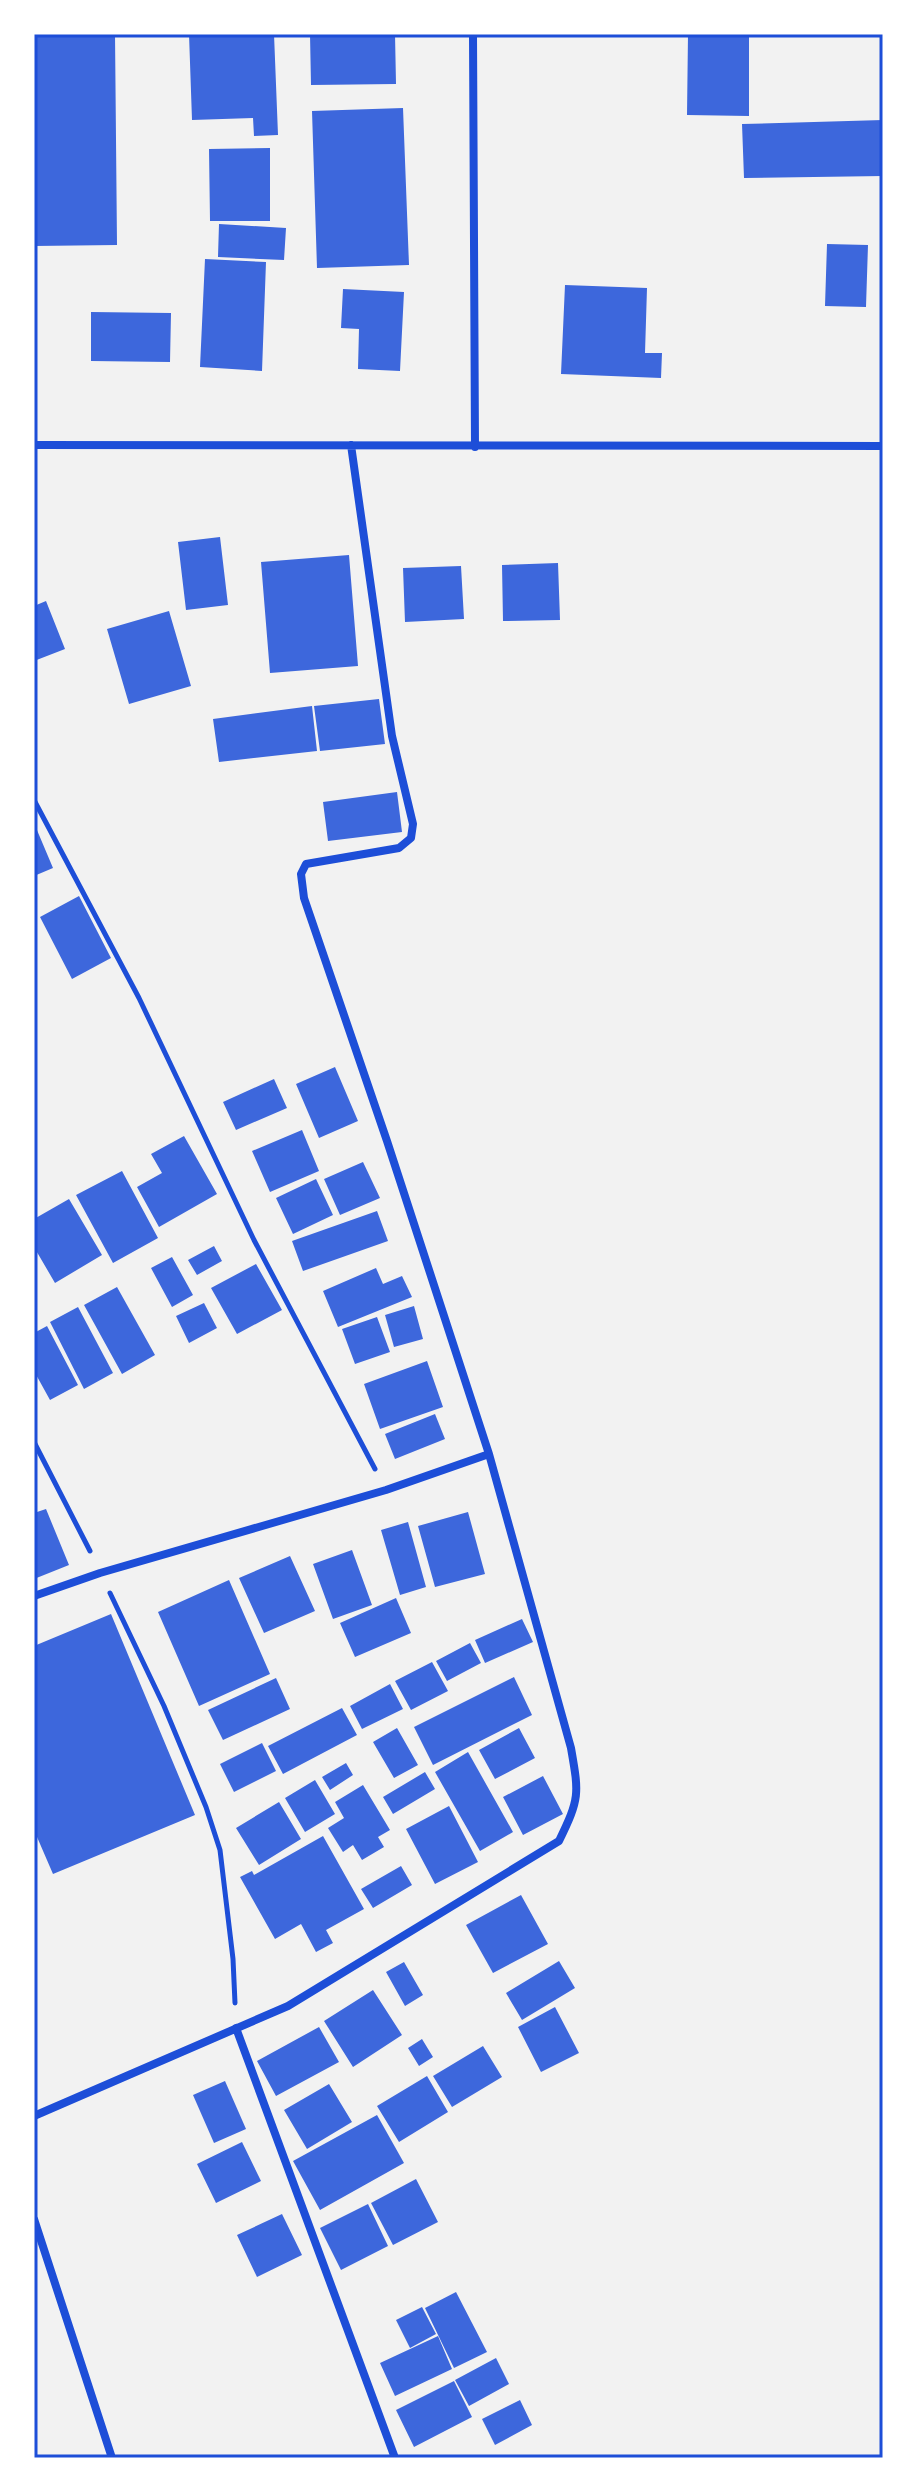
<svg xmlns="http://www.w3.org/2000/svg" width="917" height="2492" font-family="Mulish,sans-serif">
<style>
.building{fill:#3d67dc}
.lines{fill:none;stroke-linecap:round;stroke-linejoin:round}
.path{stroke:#1d4ed8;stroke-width:5}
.minor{stroke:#1d4ed8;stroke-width:8}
.neatline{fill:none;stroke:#1d4ed8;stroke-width:3}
</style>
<rect width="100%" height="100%" fill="#f2f2f2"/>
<path class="building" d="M34,34H115L117,245L34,246Z
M189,34H274L278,135L254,136L253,118L192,120Z
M310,34H395L396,84L311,85Z
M688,34H749V116L687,115Z
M403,108L409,265L317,268L312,111Z
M883,120V176L744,178L742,124Z
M270,148V221H210L209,149Z
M219,224L286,228L284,260L218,257Z
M827,244L868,245L866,307L825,306Z
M205,259L266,262L262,371L200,367Z
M565,285L647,288L645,353H662L661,378L561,374Z
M343,289L404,292L400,371L358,369L359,329L341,328Z
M91,312L171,313L170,362L91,361Z
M220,537L228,605L186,610L178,542Z
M349,555L358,666L270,673L261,562Z
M558,563L560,620L503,621L502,565Z
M461,566L464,619L405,622L403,568Z
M46,601L65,649L34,661V606Z
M169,611L191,686L129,704L107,629Z
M379,699L385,744L320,751L314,706Z
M312,706L317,751L219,762L213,719Z
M397,792L402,832L328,841L323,802Z
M34,823L53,868L34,876Z
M79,896L111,958L72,979L40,917Z
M335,1067L358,1121L319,1138L296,1084Z
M274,1079L287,1108L236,1130L223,1102Z
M302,1130L319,1171L270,1192L252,1151Z
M184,1136L217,1194L159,1227L137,1187L162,1173L151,1154Z
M363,1162L380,1198L340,1215L324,1179Z
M122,1171L158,1238L113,1263L76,1195Z
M316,1179L333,1215L293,1234L276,1198Z
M69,1199L102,1255L55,1283L34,1247V1219Z
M377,1211L388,1241L303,1271L292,1241Z
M214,1246L222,1261L197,1275L188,1260Z
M172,1257L193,1295L172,1307L151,1268Z
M256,1264L282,1310L237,1334L211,1288Z
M376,1268L383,1284L402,1276L412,1297L338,1327L323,1291Z
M117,1287L155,1355L122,1374L84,1305Z
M204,1303L217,1328L189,1343L176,1316Z
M414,1306L423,1339L394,1347L385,1315Z
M78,1307L113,1373L84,1389L50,1322Z
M377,1317L390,1352L355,1364L342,1329Z
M47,1326L78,1385L50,1400L34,1371V1333Z
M427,1361L443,1407L380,1429L364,1384Z
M435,1414L445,1439L395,1459L385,1434Z
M46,1509L69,1565L34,1579V1513Z
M468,1512L485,1574L435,1587L418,1526Z
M408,1522L426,1587L400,1595L381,1530Z
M352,1550L372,1605L333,1619L313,1564Z
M290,1556L315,1611L264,1633L239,1578Z
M229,1580L270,1674L199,1706L158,1612Z
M396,1598L411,1633L355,1657L340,1623Z
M111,1614L195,1815L53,1874L34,1830V1646Z
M522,1619L533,1642L485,1663L475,1640Z
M470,1643L481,1663L447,1681L436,1661Z
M432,1662L448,1691L411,1710L395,1681Z
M514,1677L532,1715L433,1765L414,1727Z
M276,1678L290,1709L223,1740L208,1710Z
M390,1684L403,1709L362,1729L350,1706Z
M342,1708L357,1735L283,1774L268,1746Z
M397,1728L418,1765L394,1778L373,1742Z
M519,1728L535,1758L495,1779L479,1750Z
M262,1743L276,1771L234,1792L220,1764Z
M468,1752L513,1832L480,1851L435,1772Z
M346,1763L353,1775L330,1790L322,1777Z
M425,1772L435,1789L393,1814L383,1797Z
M543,1776L563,1814L523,1835L503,1797Z
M315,1780L335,1814L305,1832L285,1798Z
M363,1785L390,1830L378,1837L384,1847L362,1860L353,1845L343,1852L328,1828L344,1818L335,1802Z
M279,1802L301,1839L259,1865L236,1828Z
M449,1806L478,1862L435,1884L406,1829Z
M323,1836L364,1909L326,1930L333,1943L316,1952L301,1924L275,1939L240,1877L252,1871L254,1875Z
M401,1866L412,1885L373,1908L361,1889Z
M521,1895L548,1944L493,1973L466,1925Z
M559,1961L575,1988L522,2020L506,1993Z
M404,1962L423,1995L405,2006L386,1972Z
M373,1990L402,2035L353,2067L324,2021Z
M555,2007L579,2053L541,2072L518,2027Z
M319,2027L339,2062L276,2096L257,2061Z
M422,2039L433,2057L419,2066L408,2048Z
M483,2046L502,2077L452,2107L433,2076Z
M427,2076L448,2112L399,2142L377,2106Z
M225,2081L246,2129L214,2143L193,2095Z
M329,2084L352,2122L307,2149L284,2110Z
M377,2115L404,2163L320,2210L293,2161Z
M242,2142L261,2181L216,2203L197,2164Z
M416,2179L438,2222L393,2245L371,2203Z
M368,2204L388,2246L341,2270L320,2228Z
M282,2214L302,2255L257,2277L237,2235Z
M456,2292L487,2352L454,2368L425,2308Z
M422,2307L436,2334L410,2348L396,2320Z
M438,2336L452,2369L395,2396L380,2363Z
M496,2358L509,2384L469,2406L455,2380Z
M454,2381L472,2417L414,2447L396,2410Z
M520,2400L532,2425L495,2445L482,2419Z"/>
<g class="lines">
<path class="path" d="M34,800L139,998L254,1240L375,1469
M34,1442L90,1551
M110,1593L164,1706L206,1807L220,1850L233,1959L235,2003"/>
<path class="minor" d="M473,34L475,447
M34,445L883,446
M34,1596L100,1573L386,1490L489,1454
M236,2028L395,2458
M34,2116L288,2006L559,1841C580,1798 579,1794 571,1748L489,1454L387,1141L304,898L301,874L306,864L399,848L411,838L413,824L392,736L351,445
M34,2219L112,2458"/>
</g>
<rect width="917" height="2492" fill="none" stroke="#ffffff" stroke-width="72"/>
<rect x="36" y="36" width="845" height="2420" class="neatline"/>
</svg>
